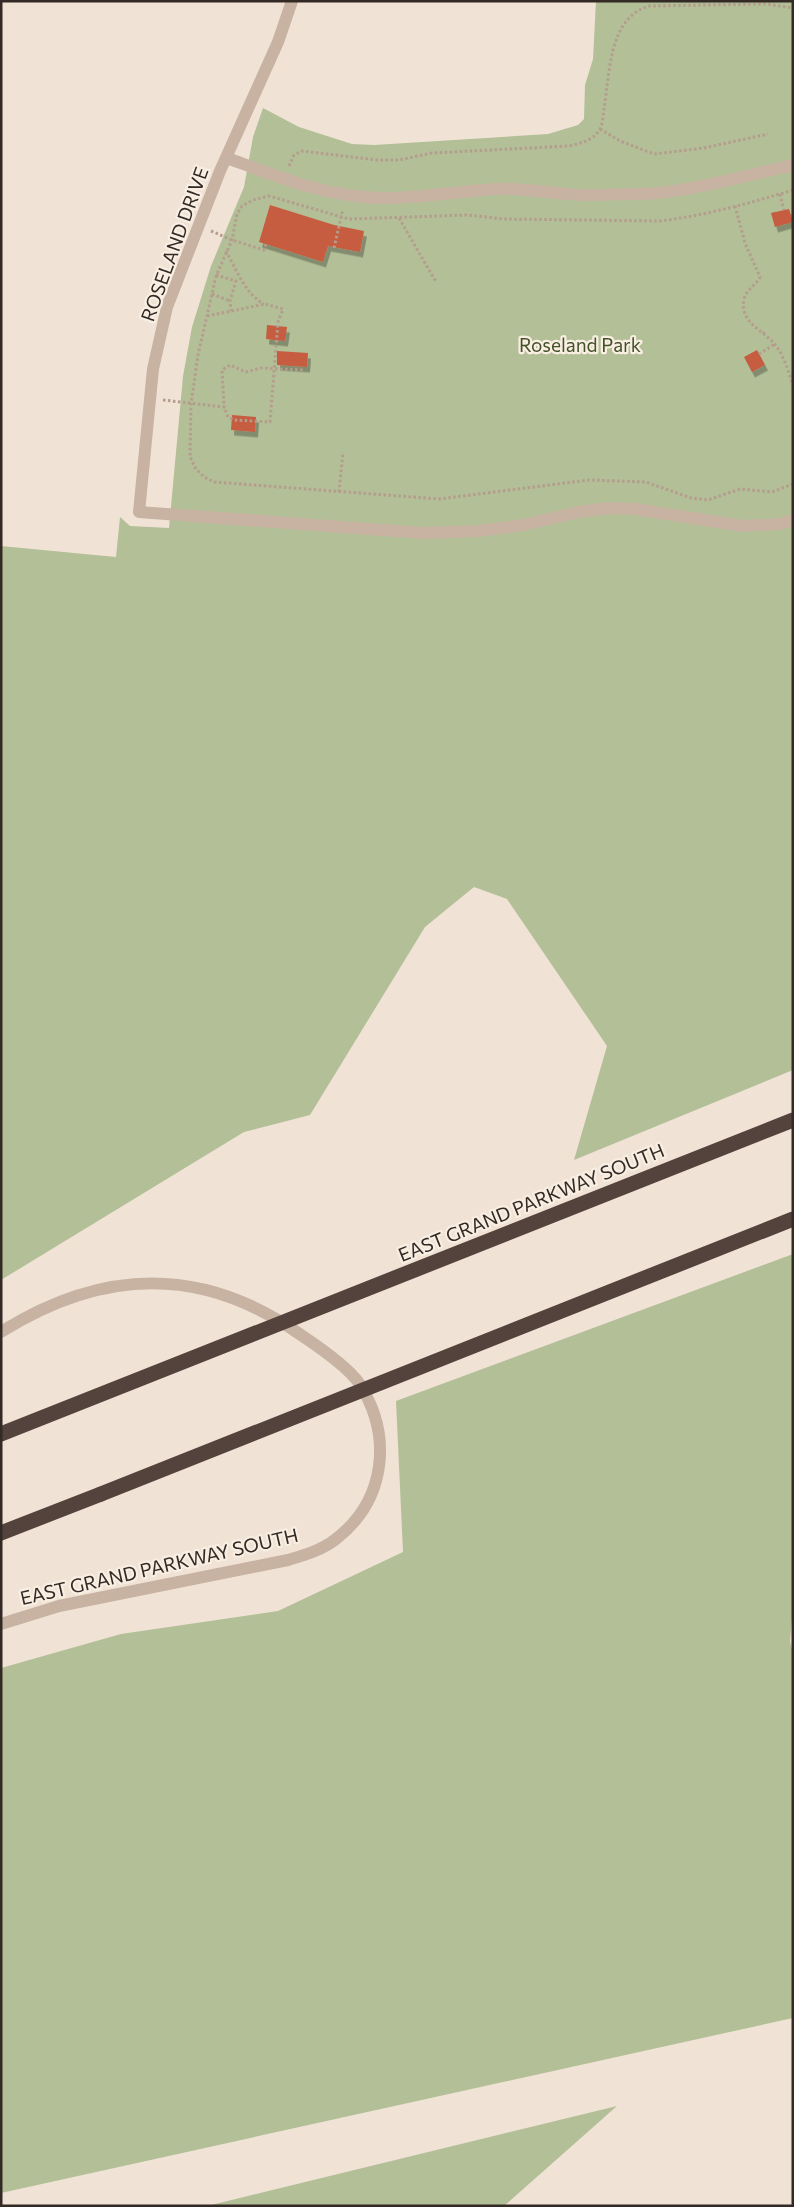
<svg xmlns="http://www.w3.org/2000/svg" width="794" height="2207" font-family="Commissioner,sans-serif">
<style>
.green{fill:#b3bf97}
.building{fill:#c65c3f;filter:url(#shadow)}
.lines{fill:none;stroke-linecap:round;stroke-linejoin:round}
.path{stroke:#b49d8d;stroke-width:3;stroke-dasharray:2.5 2.5;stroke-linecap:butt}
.minor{stroke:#c8b3a3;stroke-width:12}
.tertiary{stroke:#c8b3a3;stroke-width:12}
.motorway{stroke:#54433c;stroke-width:15}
.motorway-bridge{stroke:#54433c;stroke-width:15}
.labels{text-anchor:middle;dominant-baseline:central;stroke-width:4.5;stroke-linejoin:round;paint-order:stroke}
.street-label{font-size:19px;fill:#332925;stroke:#f9eee2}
.park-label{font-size:19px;fill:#435129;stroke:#f9eee2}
</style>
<defs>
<filter id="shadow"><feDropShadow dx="3" dy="5.5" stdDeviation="0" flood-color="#0004"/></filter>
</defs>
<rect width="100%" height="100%" fill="#f0e3d6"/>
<path class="green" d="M596,1H793V1070L574,1160L607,1046L507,899L474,887L425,927L310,1115L244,1132L1,1280V546L116,557L120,517L130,526L169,528L183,376L192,327L211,266L244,187L253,137L263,108L299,127L352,144L374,145L548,134L578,125L584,119L585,85L593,59Z
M793,1254V1604L790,1641L793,1654V2018L1,2193V1668L121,1634L278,1611L403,1552L396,1401Z
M617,2106L504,2206H207Z"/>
<path class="building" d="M270,205L334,225L364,231L360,252L328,246L323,262L259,242Z
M789,209L793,222L775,227L771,213Z
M267,325L287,327L285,341L266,339Z
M757,350L765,365L752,372L744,357Z
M277,351L308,353L307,367L277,365Z
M232,415L256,417L255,432L231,430Z"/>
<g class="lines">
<path class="path" d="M600,129L620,141L654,154L704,148L768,134
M289,166L294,155L302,151L377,160H399L432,153L569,146C581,143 591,141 599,131C603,125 603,115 604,109C610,74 608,18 649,6L766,4L793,8
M793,190C750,203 704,216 659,221L504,219L468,215L349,219L269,196L253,200L242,206L237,214L232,240L216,276L198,355L191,404L190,457L196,469L204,477L214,482L439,499L589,480L646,482L691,498L708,500L740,489L772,492L793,484
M780,194L784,210
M735,206L745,243L760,277C756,285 746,290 744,299C739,324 766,331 777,347C785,359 789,373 793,386
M399,218L436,282
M211,231L232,240L264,250L266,244
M334,248L343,209
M226,251C236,269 246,295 264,304
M216,275L236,281L230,301L231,311
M212,294L230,301
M207,316L265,304L283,309L278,322L270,422L234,420L228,417L224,407
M763,334L766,330
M759,354L775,344
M163,400L224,407L222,370L230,365L246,372L261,368L304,370
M339,492L343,452"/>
<path class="minor" d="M292,1L278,42L220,171L167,307L153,369L139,512L424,533L478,531L523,525L579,512L608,508L635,509L743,526L780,524L793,520
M227,158C276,176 326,197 380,198C419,199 458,191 497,189C526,188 554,194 583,195C602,195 621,194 640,194C691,192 743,176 793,165"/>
<path class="tertiary" d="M1,1332C103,1268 202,1265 301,1335C319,1347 347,1366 359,1383C393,1436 386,1500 336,1539C322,1550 305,1555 288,1560L59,1606L1,1624"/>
<path class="motorway" d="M1,1533L101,1494"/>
<path class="motorway-bridge" d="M1,1434L793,1120
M101,1494L793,1219"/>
</g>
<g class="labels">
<g class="street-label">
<text transform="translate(174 244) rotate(-70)">ROSELAND DRIVE</text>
<text transform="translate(531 1202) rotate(-22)">EAST GRAND PARKWAY SOUTH</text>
<text transform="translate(159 1566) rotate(-13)">EAST GRAND PARKWAY SOUTH</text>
</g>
<g class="park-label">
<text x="580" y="344">Roseland Park</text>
</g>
</g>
<rect width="794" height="2207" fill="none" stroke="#332925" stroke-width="5"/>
</svg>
